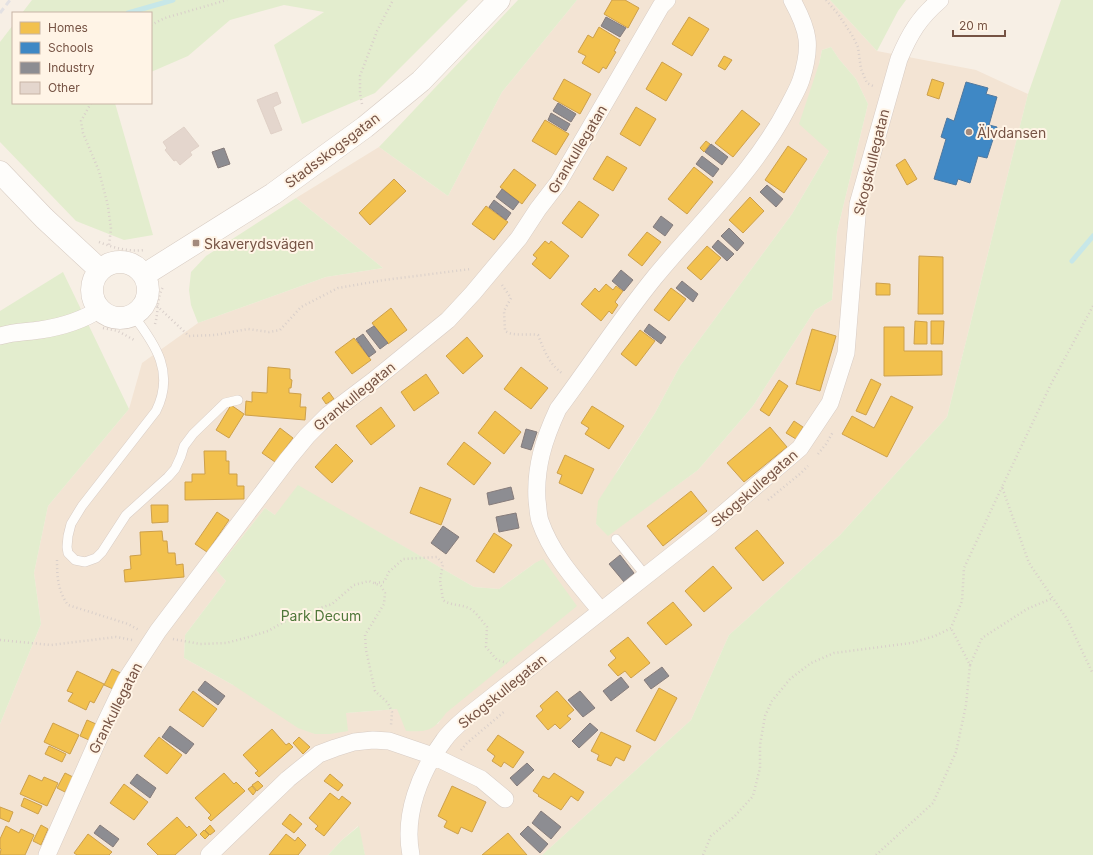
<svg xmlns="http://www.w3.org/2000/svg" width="1093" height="855" font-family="Inter,sans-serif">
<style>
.residential{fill:#f3e4d4;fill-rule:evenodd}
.green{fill:#e3edce}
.homes{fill:#f2c14e;stroke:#cda04b}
.schools{fill:#3f88c5;stroke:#50789e}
.industry{fill:#8d8d92;stroke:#867c7b}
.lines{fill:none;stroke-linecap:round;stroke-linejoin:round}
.stream{stroke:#c7e7e8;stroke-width:5}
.building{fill:#e4d6cd;stroke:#e0d1c7}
.lane-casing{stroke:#d8ccc4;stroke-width:10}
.street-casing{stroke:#d8ccc4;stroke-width:18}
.secondary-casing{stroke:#d7cbc2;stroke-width:23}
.path{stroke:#d9cfca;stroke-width:2.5;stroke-dasharray:1 3;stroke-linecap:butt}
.lane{stroke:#fefdfb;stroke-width:9}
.street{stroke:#fefdfb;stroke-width:17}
.secondary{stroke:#fefdfb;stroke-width:22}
.rail{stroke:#e3e1e3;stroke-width:3;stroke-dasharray:6 4;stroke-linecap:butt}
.poi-dot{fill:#a38a7c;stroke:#fff4e6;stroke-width:1.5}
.labels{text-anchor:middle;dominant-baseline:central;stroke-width:4;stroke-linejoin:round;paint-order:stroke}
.poi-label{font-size:14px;fill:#765344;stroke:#fff4e6;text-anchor:start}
.street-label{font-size:14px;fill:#765344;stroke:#fff4e6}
.park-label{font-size:14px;fill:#4f7739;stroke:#fff4e6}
</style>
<rect width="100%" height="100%" fill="#f7efe5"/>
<path class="residential" d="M577,0H830L877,51L976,70L1028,94L947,417L840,535L729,635L691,720L542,855H365L358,826L342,840L328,855H0V724L41,624L34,573L48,506L129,409L142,363L198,323L326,277L383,268L296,198L379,147L448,196L502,92ZM831,47L839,59L856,79L868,104L837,232L832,300L815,310L753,406L698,470L608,535L596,524L617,471L655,413L680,366L792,214L829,151L819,64L822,50ZM265,508L275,515L361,522L474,587L499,589L535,563L438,724L397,709L346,713L233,685L184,658L185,635L226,581L216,570Z"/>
<path class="green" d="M32,0H468L375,93L302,124L274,45L324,12L284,5L230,20L188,56L151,72V13H22Z
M518,0H577L502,92L448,196L379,147Z
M830,0H906L898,11L877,51Z
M1061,0H1093V855H542L691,720L729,635L840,535L947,417L1028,94Z
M13,25V103H115L153,235L124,240L76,221L0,142V42Z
M831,47L839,59L856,79L868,104L837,232L832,300L815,310L753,406L698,470L608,536L596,524L598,501L655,413L680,366L792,214L829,151L799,124L819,64L822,50Z
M296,198L383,268L326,277L198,323L191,305L189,290L191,272L206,256Z
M63,272L129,409L48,506L34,573L41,624L0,724V311Z
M298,485L474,587L499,589L535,563L543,559L577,606L446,713C433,731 428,732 406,731L397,709L346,713L348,731L330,734H315L298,728L233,685L184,658L185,635L226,581L216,570L265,508L275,515Z
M359,826L365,855H328L342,840Z"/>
<path class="homes" d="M612,0H625L639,8L628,28L604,14Z
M689,17L709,29L692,56L672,44Z
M599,27L620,40L614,51L616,52L606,69L603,67L599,73L582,63L586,56L578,52L588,35L593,38Z
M724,56L732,60L725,70L718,66Z
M662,62L682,74L666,101L646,89Z
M564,79L591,94L580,114L553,99Z
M932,79L944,83L939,99L927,95Z
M636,107L656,119L640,146L620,134Z
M742,110L760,124L733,157L715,143Z
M545,120L569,134L556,155L532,141Z
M706,141L710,144L704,152L700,148Z
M788,146L807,159L784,193L765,180Z
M607,156L627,168L613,191L593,179Z
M905,159L917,179L907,185L896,165Z
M694,167L713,182L687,214L668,199Z
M514,169L536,185L522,204L500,187Z
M394,179L406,191L370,225L359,213Z
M750,197L764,211L743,233L729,220Z
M579,201L599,215L582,238L562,223Z
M486,206L508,222L494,240L472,224Z
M647,232L661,242L642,266L628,255Z
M545,241L549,244L551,241L569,256L550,279L532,264L537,258L533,255Z
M707,246L721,258L701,280L687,268Z
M919,256L943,257V314H918Z
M876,283L890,284V295H876Z
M606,284L613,290L616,286L623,291L615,302L618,305L612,314L609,311L601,321L581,304L595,288L599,292Z
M671,288L686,299L669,321L654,310Z
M391,308L407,330L388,344L372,323Z
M915,321L927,322V344H914Z
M931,321H944L943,344H931Z
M884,327H904V351H942V375L884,376Z
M812,329L836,336L820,391L796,384Z
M640,330L655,341L636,366L621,354Z
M467,337L483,356L463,374L446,356Z
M354,338L371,360L352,374L335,352Z
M268,367L290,369V379L292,380L291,388H289V393L301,394L300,407H306L305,420L245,415L246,401L252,402V392L267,393Z
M521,367L548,388L531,409L504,389Z
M426,374L439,393L414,411L401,392Z
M871,379L881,384L866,415L856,411Z
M779,380L788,386L769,416L760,410Z
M329,392L334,399L326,404L322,398Z
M891,396L913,407L887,457L842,434L852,416L874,428Z
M231,405L244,414L229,438L216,430Z
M592,406L624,426L609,449L585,434L589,428L581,423Z
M381,407L395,426L371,445L356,426Z
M495,411L521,432L504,454L478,433Z
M794,421L803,427L796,439L786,433Z
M770,427L787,447L744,482L727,463Z
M280,428L293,438L275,462L262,453Z
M464,442L491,463L474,485L447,464Z
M336,444L353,461L332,483L315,467Z
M204,451H226V461H229V474H237V486H244V499L185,500V482H192V474H205Z
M565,455L594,469L582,494L559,483L562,475L557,473Z
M420,487L451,499L441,525L410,513Z
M691,491L707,511L663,546L647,526Z
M151,505H168V522L152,523Z
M217,512L229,520L207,552L195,544Z
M757,530L784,563L763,581L735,548Z
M162,531L163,541H167L168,553H175L176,565L183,564L184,577L125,582L124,570L131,569L130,556L141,555L140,532Z
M494,533L512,545L494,573L476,561Z
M713,566L732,588L704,612L685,591Z
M673,602L692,625L666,645L647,623Z
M628,637L650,663L631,678L625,671L618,676L608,665L616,658L610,651Z
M112,669L121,673L113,689L104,685Z
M77,671L104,684L94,703L90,701L86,710L68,701L73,693L67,691Z
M659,688L677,698L655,741L636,731Z
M193,691L217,709L203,727L179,710Z
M557,691L574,710L567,716L571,719L560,729L555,724L548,730L536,716L543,710L540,706Z
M87,720L96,724L89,740L80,736Z
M53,723L79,735L70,754L44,742Z
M272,729L286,745L289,743L293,747L259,777L255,773L258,771L243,755Z
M601,732L631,746L624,761L616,757L611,766L597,760L599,755L591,751Z
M498,735L524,752L513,768L504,762L501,767L492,761L495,756L487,750Z
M159,737L182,755L167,774L144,756Z
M299,737L310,747L303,754L293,743Z
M49,746L66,754L62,762L45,754Z
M65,773L73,777L65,792L57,788Z
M224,773L234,784L236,782L245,791L211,821L208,818L211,815L195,798Z
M554,773L584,792L578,801L571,796L561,810L538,796L539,795L533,791L543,776L549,779Z
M330,774L343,785L338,791L324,781Z
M29,775L42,781L44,777L58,783L47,806L20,794Z
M258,781L263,786L257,791L252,785Z
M124,784L148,802L134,820L110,803Z
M252,786L256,791L253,795L248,789Z
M452,786L486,802L472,832L461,827L458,834L444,827L447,821L438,816Z
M330,793L339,800L342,796L351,803L324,836L315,829L318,826L309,818Z
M24,798L42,806L38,814L21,806Z
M0,807L13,812L9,822L0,818Z
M290,814L302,824L294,833L282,824Z
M177,817L187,828L189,826L197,835L175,855H158L147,844Z
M41,825L48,829L41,845L33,841Z
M210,825L215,831L210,835L205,830Z
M6,826L19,833L21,829L34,835L25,855H0L1,849L0,848V839Z
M204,830L209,835L205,839L200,834Z
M508,833L527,855H482Z
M88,834L112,852L109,855H77L74,853Z
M286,834L295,841L298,837L306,845L298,855H269Z"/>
<path class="schools" d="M966,82L988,88L986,94L997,97L989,125L997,127L987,158L978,156L970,183L958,179L956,185L934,179L946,139L941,137L947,118L954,121Z"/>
<path class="industry" d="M606,17L626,28L620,37L601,26Z
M558,103L576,114L571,122L553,111Z
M551,113L570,124L566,131L548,120Z
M711,144L728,157L722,165L705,152Z
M224,148L230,164L218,168L212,152Z
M702,156L719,169L713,177L696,164Z
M767,185L783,199L776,207L760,192Z
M502,189L519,202L513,210L496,197Z
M494,200L511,213L506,220L489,207Z
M661,216L673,225L665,236L653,227Z
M729,228L744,243L737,251L721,236Z
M718,240L734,254L727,261L712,247Z
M621,270L633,280L624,291L612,281Z
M682,281L698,294L693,302L676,288Z
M649,324L666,337L661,344L644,331Z
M374,326L388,343L380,349L366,331Z
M363,334L376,352L369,357L356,339Z
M526,429L537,432L531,450L521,447Z
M511,487L514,499L489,505L487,493Z
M516,513L519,528L499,532L496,517Z
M443,526L459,537L446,554L431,543Z
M620,555L634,573L624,582L609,564Z
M662,667L669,676L651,689L644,680Z
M621,677L629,687L611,701L603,691Z
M205,681L225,696L218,705L198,690Z
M580,691L595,708L583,717L568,700Z
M590,723L598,730L579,748L572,741Z
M170,726L194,744L186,754L162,737Z
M527,763L534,770L517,786L510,778Z
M137,774L156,788L150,798L130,783Z
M541,811L561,827L551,839L532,823Z
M100,825L119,839L113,847L94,833Z
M528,826L548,844L540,853L520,834Z"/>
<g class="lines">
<path class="stream" d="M128,13L173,0
M1072,261L1093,236"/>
</g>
<path class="building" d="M277,92L281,103L273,107L282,130L271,134L257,100Z
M184,127L199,146L190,152L192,155L180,165L176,160L174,161L165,150L167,148L163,142Z"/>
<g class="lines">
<defs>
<path id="lane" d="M133,315C156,345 175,373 156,411L82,506L71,524L68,536L67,547L68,553L75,560L85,562L96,558L102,552L126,515L168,477L175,469L181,456L184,446L193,434L225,403L238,400
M616,539L646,576"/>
<path id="street" d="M0,336C13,332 27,332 40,330C60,327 83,320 100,309
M601,611C578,583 552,556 540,521C538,515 538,507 537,500C535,467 544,439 558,409C590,366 620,320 654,278C700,222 756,170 789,105C793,97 798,89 801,80C812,46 809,31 792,0
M47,855L105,724L126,680L158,631L288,459L307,436L328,415L373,381L448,320L473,293L519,238L538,209L558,183L661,6L667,0
M209,855L288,779L319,754L335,748L354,742L373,740L389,741L433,756L481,779L505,799
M411,855C403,815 420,772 444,740C450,731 460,723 468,716L709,526L800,448L830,403L846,353L858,204L899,59C910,33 919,18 940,0"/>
<path id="secondary" d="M0,172L44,218L100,270
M92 290a28 28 0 1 1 56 0a28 28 0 1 1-56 0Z
M144,275L273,194L365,127L421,81L499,0"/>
</defs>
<use href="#lane" class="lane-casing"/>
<use href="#street" class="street-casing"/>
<use href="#secondary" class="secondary-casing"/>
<path class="path" d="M826,0L838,14L852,35L858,47L861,69L867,83L875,87
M151,25L165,18L227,0
M91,103L81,121L83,133L99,171L108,206L111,229L109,245
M362,104L360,93V76L377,31L393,0
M99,242C114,248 129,252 145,250
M502,285L511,298L504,311L505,331C515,337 526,333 538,335C544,350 549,364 563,374
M157,306L189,336L215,335L248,329L269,332L280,330L301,307L338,288L384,280L471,269
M1093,306L1051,384L1002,487L1029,563L1067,619L1093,674
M155,324C159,311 156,299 163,287
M103,328L118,331L134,340
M818,454L826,444L833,432
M768,500L801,473L808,466
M57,560C57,577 58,591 68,605L128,624L139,630
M375,583L384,582L389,572L403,559L437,557L443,564L440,580L443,600C451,606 460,604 469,608C476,612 482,621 487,627L486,647L497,660L507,663
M173,639L200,644L226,643L249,637L268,631L291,618L332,604L354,585L369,581L381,586L385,593L384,604L365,635L366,650L375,691L388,703L392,712L391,725
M0,640L51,645L116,637L132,640
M970,665L982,638L1027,609L1053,598
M461,750L467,743L505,711
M703,855L711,836L735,816L753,796L760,768V745L765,716L772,701L790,679L811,663L834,653L911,643L935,636L951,628L962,601L964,568L1002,487
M876,855L933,803L956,752L966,705L970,665L951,628"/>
<use href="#lane" class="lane"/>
<use href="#street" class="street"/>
<use href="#secondary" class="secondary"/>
<path class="rail" d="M0,13L10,0"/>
</g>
<g class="poi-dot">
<circle cx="969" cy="132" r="4"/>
<rect x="192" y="239" width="8" height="8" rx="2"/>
</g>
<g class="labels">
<g class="poi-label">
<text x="977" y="132">Älvdansen</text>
<text x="204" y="243">Skaverydsvägen</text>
</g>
<g class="street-label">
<text transform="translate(577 149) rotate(-59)">Grankullegatan</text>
<text transform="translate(332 150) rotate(-37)">Stadsskogsgatan</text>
<text transform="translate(871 162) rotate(-76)">Skogskullegatan</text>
<text transform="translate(354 396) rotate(-39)">Grankullegatan</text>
<text transform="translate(754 488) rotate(-41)">Skogskullegatan</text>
<text transform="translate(502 691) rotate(-39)">Skogskullegatan</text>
<text transform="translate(115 708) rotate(-63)">Grankullegatan</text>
</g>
<g class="park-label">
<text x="321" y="615">Park Decum</text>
</g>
</g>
<rect x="12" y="12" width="140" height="92" fill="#fff4e6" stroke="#c8b4a5"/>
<rect x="20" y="22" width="20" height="12" fill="#f2c14e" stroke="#c8b4a5"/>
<text x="48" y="32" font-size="12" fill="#765344">Homes</text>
<rect x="20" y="42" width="20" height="12" fill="#3f88c5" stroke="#c8b4a5"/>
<text x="48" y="52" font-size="12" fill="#765344">Schools</text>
<rect x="20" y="62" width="20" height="12" fill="#8d8d92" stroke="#c8b4a5"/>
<text x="48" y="72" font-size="12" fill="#765344">Industry</text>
<rect x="20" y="82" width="20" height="12" fill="#e4d6cd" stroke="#c8b4a5"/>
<text x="48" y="92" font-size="12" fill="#765344">Other</text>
<path d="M953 30v6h52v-6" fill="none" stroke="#765344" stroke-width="2"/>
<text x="959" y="30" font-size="12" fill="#765344" stroke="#fff4e6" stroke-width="3" paint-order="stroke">20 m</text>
</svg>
